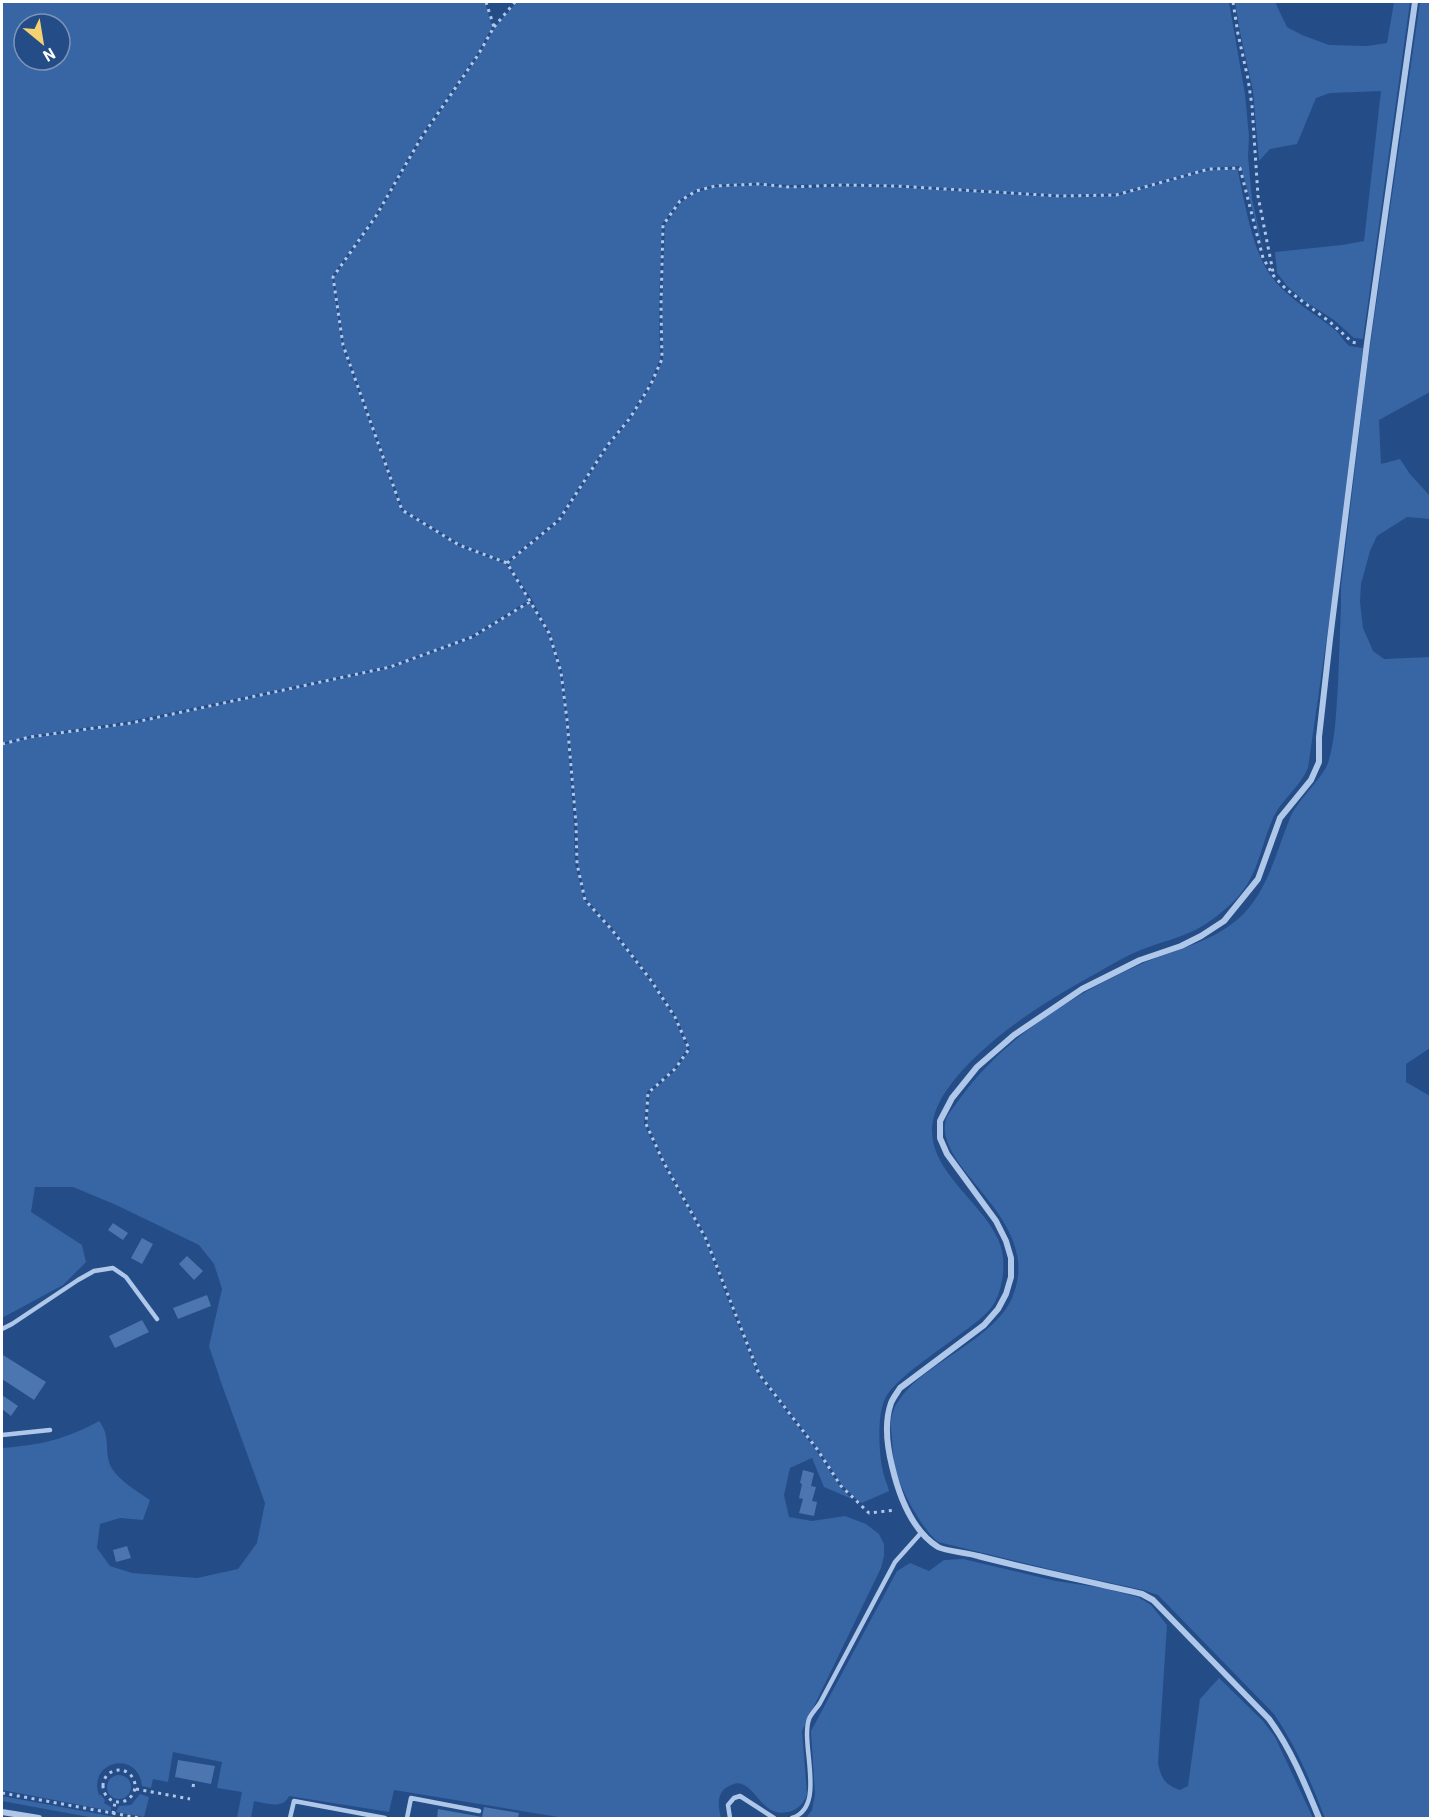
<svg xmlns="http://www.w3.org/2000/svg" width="1432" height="1820" font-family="Barlow,sans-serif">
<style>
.green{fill:#3865a4;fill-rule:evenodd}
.building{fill:#4c76af}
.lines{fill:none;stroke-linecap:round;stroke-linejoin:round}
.path{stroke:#afc7e9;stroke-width:3;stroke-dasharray:3 4.5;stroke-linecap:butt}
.service{stroke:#afc7e9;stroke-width:4.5}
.minor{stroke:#afc7e9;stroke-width:6}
</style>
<rect width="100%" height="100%" fill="#244c87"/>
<path class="green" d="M2,2H485L492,27L477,54L420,137L375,216L332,276L342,346L401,510L459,546L506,564L529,600L471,636L390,666L131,721L30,736L2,743ZM24,24H60V60H24Z
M517,2H1229L1245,94L1249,136L1248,157L1252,199L1265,257L1241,166L1209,168L1116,194L1059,195L896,185L842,184L790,185L758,183L715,185L696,190L680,200L662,224L659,307L660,359L650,383L629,417L606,446L558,519L506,562L460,544L403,509L344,345L334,277L377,217L422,139L479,55L495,27Z
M1235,2H1275L1287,27L1302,35L1329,45L1367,46L1387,43L1394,2H1410L1363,339L1354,338L1334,320L1303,300L1287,286L1277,273L1275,252L1342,245L1364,241L1381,91L1330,93L1316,98L1297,144L1270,149L1259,161L1253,91L1240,32Z
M1420,2H1430V392L1379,420L1381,464L1400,459L1410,474L1430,496V519L1407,517L1377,536L1370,551L1361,584L1360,602L1363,628L1373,651L1384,659L1430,657V1048L1406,1064V1082L1430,1096V1818H1325C1310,1780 1297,1748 1274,1714L1158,1595L1143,1590L1061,1572L938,1542C922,1529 904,1495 897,1475C893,1463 893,1452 892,1439C892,1434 890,1427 891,1421C897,1371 991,1347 1012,1298C1046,1218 932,1170 946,1119C948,1114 953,1108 956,1104C999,1041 1070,996 1139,965C1172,950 1209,944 1238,919C1267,894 1276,852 1290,818C1298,799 1322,779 1328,763C1336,737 1336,711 1338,684C1339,658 1340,631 1341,605V586L1367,368Z
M1239,169L1238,172C1245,203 1252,250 1271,276C1287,298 1314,313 1334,329C1340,334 1344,341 1349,346L1363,348L1332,601L1308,768C1300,787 1283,798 1274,816C1259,848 1260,877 1231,904C1220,914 1205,926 1191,932C1173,940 1154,944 1136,952C1122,958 1109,966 1097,973C1045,1001 980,1042 946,1091C902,1157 974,1189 998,1239C1007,1258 1004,1284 995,1302C988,1315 971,1326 959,1335C941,1349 893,1380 885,1399C877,1416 879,1449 882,1467C883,1475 887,1483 889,1491L862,1503L858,1501L842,1485L818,1449L760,1374L707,1238L664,1161L647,1123L650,1093L676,1070L690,1049L676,1016L651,978L613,929L586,899L578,864L577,824L568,719L562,671L550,633L532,600L508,563L560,521L608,447L631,418L652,384L663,359L662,307L665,225L681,202L697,192L715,187L732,186L758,185L811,188L842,186L896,187L1059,197L1116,196L1209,170Z
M530,602L548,634L560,672L566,720L574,825L575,864L584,900L611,930L649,979L674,1017L687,1049L674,1068L647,1092L644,1124L662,1162L705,1239L724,1290L758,1375L816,1450L840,1487L852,1499L824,1487L812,1458L790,1468L784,1495L789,1517L812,1521L845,1516L866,1524L879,1534L884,1544V1556L881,1568L802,1731L807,1794C804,1803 800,1807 792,1811C764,1820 759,1791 742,1784C737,1782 733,1784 729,1786C716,1792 718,1807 721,1818H564L394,1790L389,1812L289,1796C283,1810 266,1803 254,1801L251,1818H237L242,1792L217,1788L222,1762L173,1752L168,1782L153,1779L151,1788L142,1786C138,1749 87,1761 99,1795H101L105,1800L104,1803L111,1807V1811L2,1790V1448C39,1445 65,1440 99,1421C110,1435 105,1446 109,1462C113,1477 137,1491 150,1500L143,1520L120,1518L100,1524L97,1548L110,1566L132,1573L197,1578L238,1569L257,1543L265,1503L222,1385L209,1346L222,1289L214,1264L199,1245L114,1204L73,1187H35L31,1212L82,1245L86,1262L63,1285L2,1318V745L30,738L131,724L390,668L473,638Z
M963,1559L1056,1581L1103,1588L1138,1597L1151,1605L1167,1625L1158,1763C1161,1778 1165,1785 1180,1790L1188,1786L1200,1699L1219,1678L1263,1721L1275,1737L1313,1818H806L812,1810L815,1794L811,1731L897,1571L910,1563L929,1571L944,1560Z
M107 1787a12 12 0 1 1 24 0a12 12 0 1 1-24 0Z
M140,1794L149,1797L144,1817L116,1812L119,1806L131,1805Z
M2,1796L121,1818H94L2,1801Z"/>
<path class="building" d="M113,1223L128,1233L123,1240L108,1230Z
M142,1238L153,1244L142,1264L131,1258Z
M187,1256L203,1271L194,1280L179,1264Z
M207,1295L211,1306L178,1319L173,1308Z
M142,1320L149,1332L115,1348L109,1336Z
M3,1355L46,1382L34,1400L2,1379V1357Z
M2,1395L18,1406L11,1416L2,1409Z
M803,1470L814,1473L811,1486L816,1487L812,1501L817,1502L814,1516L799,1513L803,1499L799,1498L802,1484L800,1483Z
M127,1546L131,1558L116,1562L113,1550Z
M178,1760L215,1766L211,1784L175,1777Z
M484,1807L519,1813L518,1818H437L438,1809L482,1817Z"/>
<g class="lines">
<path class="path" d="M486,2L494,27L478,55L421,138L376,216L333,277L343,345L402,510L459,545L507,563L549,633L561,672L567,720L576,824L577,864L585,900L612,930L650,979L675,1017L689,1049L675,1069L648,1093L646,1124L663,1161L706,1239L759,1374L817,1449L841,1486L869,1513L896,1510
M1233,2L1238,34L1248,79L1252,106L1258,196L1273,272
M494,27L515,2
M507,563L559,520L607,446L630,418L651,384L662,359L661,307L663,225L680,201L696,191L715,186L758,184L790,187L842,185L896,186L1059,196L1116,195L1209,169L1240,168L1263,258L1273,275L1286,289L1330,322L1352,342L1356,343
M2,744L30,737L131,723L390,667L472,637L531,601
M103 1786a16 16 0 1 1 32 0a16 16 0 1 1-32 0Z
M193,1787L194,1782
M136,1789L190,1799
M2,1793L139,1818
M113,1814L115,1802"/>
<path class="service" d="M2,1329L12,1324L78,1280L94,1271L113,1268L126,1277L157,1319
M2,1435L50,1430
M290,1818L294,1801L385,1818
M407,1818L411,1798L479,1811
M730,1818L728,1805L734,1798L740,1796L774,1818
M792,1818C827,1807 800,1745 809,1719C811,1714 817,1708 820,1703L895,1562L921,1533"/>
<path class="minor" d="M2,1812L39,1818
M1319,1818C1305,1784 1291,1749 1269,1719L1153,1600L1142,1594C1087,1581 1032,1570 978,1556C968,1553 945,1551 938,1547C911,1530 899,1496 892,1466C887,1446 884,1423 891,1403C893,1398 897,1393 900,1388L984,1325L998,1309L1006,1294L1011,1277V1258L1006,1241L996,1221L947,1154L940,1138V1121L952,1098L977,1067L1014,1035L1082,989L1140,960L1181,946L1201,936L1224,921L1258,879L1280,818L1311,780L1319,762V737L1330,639L1367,343L1415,2"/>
</g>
<rect width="1432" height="1820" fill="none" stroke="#ffffff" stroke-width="6"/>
<g transform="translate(42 42) rotate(150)"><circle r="28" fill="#244c87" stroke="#7c94b7" stroke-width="1.5"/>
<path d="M0-4.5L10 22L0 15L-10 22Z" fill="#f4d272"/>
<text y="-9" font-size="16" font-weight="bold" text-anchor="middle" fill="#ffffff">N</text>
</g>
</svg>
